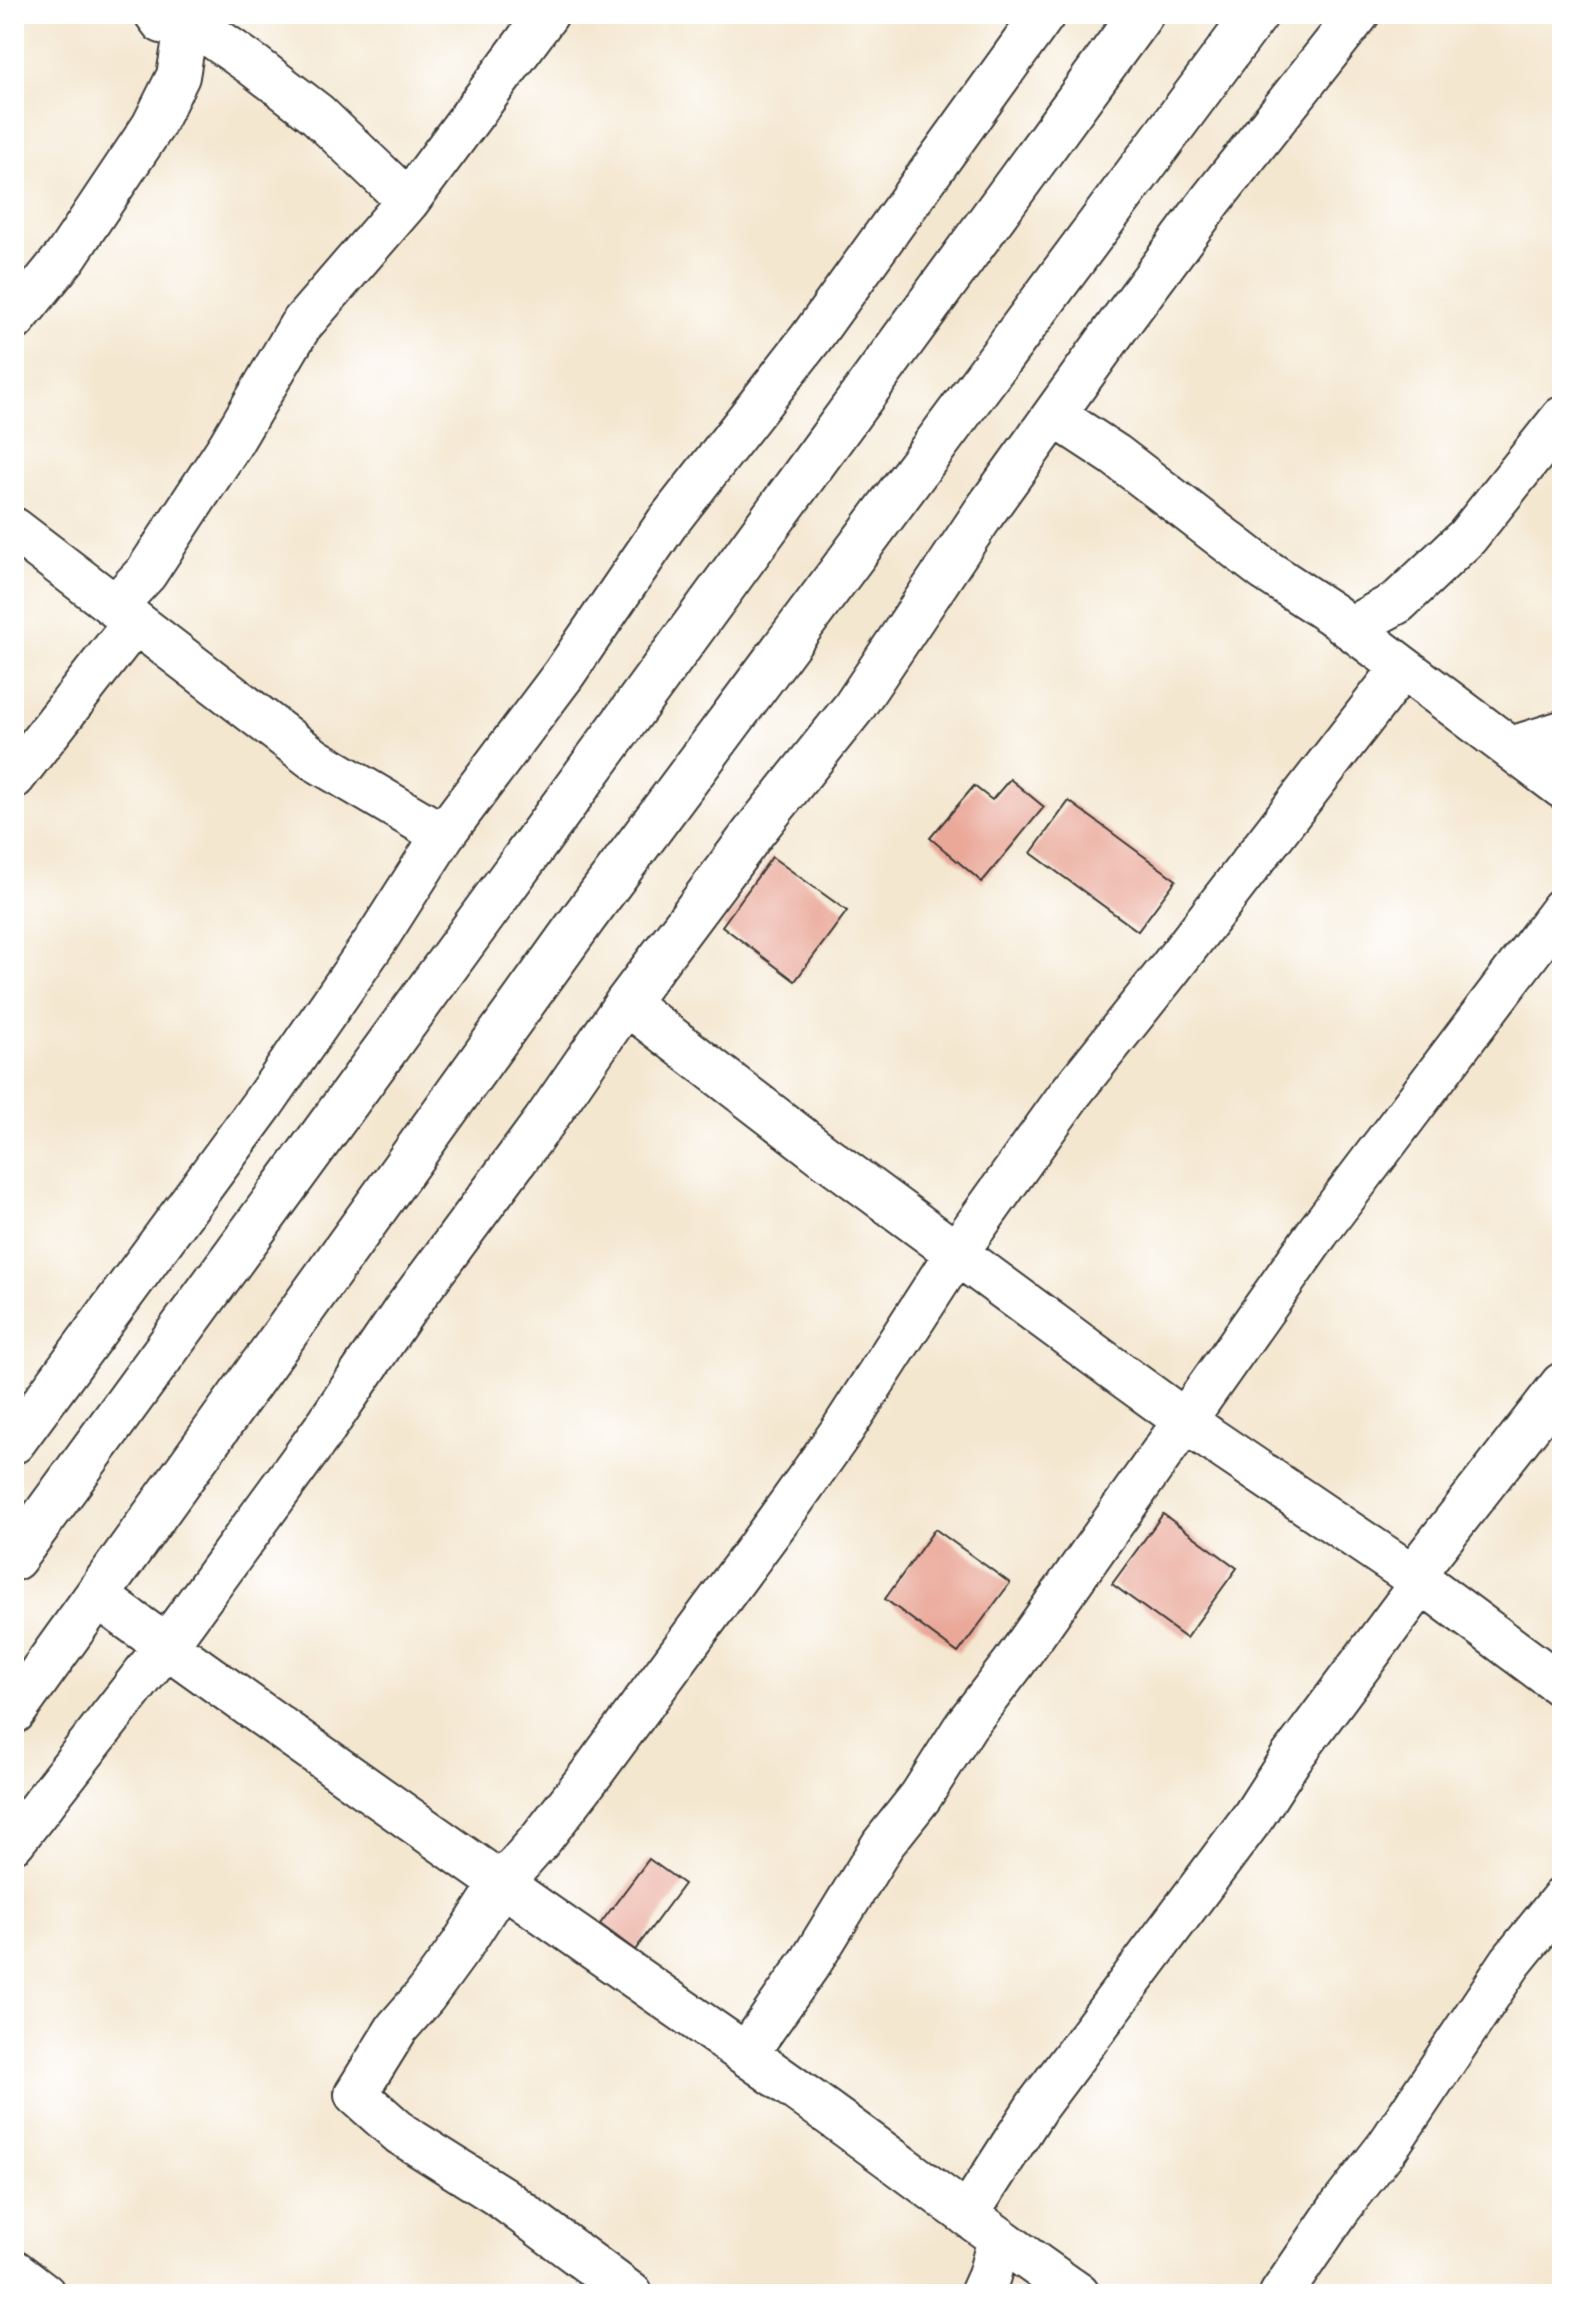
<svg xmlns="http://www.w3.org/2000/svg" width="1576" height="2308" font-family="'Patrick Hand',sans-serif">
<style>
.building{fill:#eaa899}
.lines{fill:none;stroke-linecap:round;stroke-linejoin:round}
.street-casing{stroke:#3c3a37;stroke-width:46}
.secondary-casing{stroke:#3c3a37;stroke-width:48}
.street{stroke:#fff;stroke-width:42}
.secondary{stroke:#fff;stroke-width:44}
</style>
<rect width="100%" height="100%" fill="#fff"/>
<filter id="ink" filterUnits="userSpaceOnUse"><feTurbulence type="fractalNoise" baseFrequency=".0125" numOctaves="2"/><feDisplacementMap in="SourceGraphic" scale="16" xChannelSelector="R" yChannelSelector="G"/><feConvolveMatrix kernelMatrix="1 2 1 2 8 2 1 2 1" color-interpolation-filters="sRGB"/></filter>
<filter id="wash" filterUnits="userSpaceOnUse"><feTurbulence type="fractalNoise" baseFrequency=".006" numOctaves="4" result="noise"/><feDisplacementMap in="SourceGraphic" scale="32" xChannelSelector="R" yChannelSelector="G"/><feGaussianBlur stdDeviation="1.8" result="paint"/><feColorMatrix in="noise" values="0 0 0 0 0 0 0 0 0 0 0 0 0 0 0 0 0 1.4 0 .05"/><feComposite in="paint" operator="in"/></filter>
<g filter="url(#wash)">
<rect width="100%" height="100%" fill="#f4e7d0"/>
<g id="blocks">
<path class="building" d="M1010,779L1044,807L982,882L930,838L974,786L992,800Z
M1069,801L1176,880L1138,931L1031,853Z
M772,857L847,911L795,981L722,926Z
M1163,1514L1237,1568L1186,1638L1112,1584Z
M935,1529L1010,1583L958,1653L885,1599Z
M649,1859L684,1884L635,1950L600,1924Z"/>
</g>
</g>
<g filter="url(#ink)">
<use href="#blocks" fill-opacity="0" stroke="#3c3a37" stroke-width="2"/>
<g class="lines">
<defs>
<path id="street" d="M156,14L162,22L210,35L253,65L317,114L408,201
M14,320L66,256L153,126L178,76L186,28L198,14
M1054,415L1115,455L1265,570L1332,614L1562,787
M14,529L314,759L443,835
M115,606L146,573L230,445L300,326L408,201L547,14
M1350,628L1398,602L1467,537L1562,418
M1511,748L1562,732
M14,777L135,622
M626,1003L822,1154L1115,1370L1209,1438L1422,1582L1562,1686
M14,1442L264,1102L378,937L443,835L564,674L667,523L811,338L1044,14
M1413,1575L1562,1384
M97,1596C311,1751 527,1902 744,2053C857,2131 965,2216 1078,2294
M14,1841L166,1646L324,1429L404,1311L544,1122L626,1003L754,832L854,707L983,514L1120,323L1212,199L1358,14
M746,2054L812,1960L883,1844L921,1796L966,1725L1013,1664L1318,1232L1562,909
M967,2215L1037,2106L1253,1817L1291,1758L1422,1582
M14,2271L44,2294
M631,2294L501,2197L401,2134L356,2094L397,2028L424,1997L462,1945L502,1883L541,1839L592,1773L790,1504L841,1432L957,1252L1069,1095L1168,971L1402,668
M981,2294L989,2276L999,2239
M1281,2294L1339,2209L1388,2146L1511,1962L1562,1899"/>
<path id="secondary" d="M14,1558L1141,14
M14,1711L585,916L1256,14"/>
</defs>
<use href="#street" class="street-casing"/>
<use href="#secondary" class="secondary-casing"/>
<use href="#street" class="street"/>
<use href="#secondary" class="secondary"/>
</g>
</g>
<rect width="1576" height="2308" fill="none" stroke="#fff" stroke-width="48"/>
</svg>
